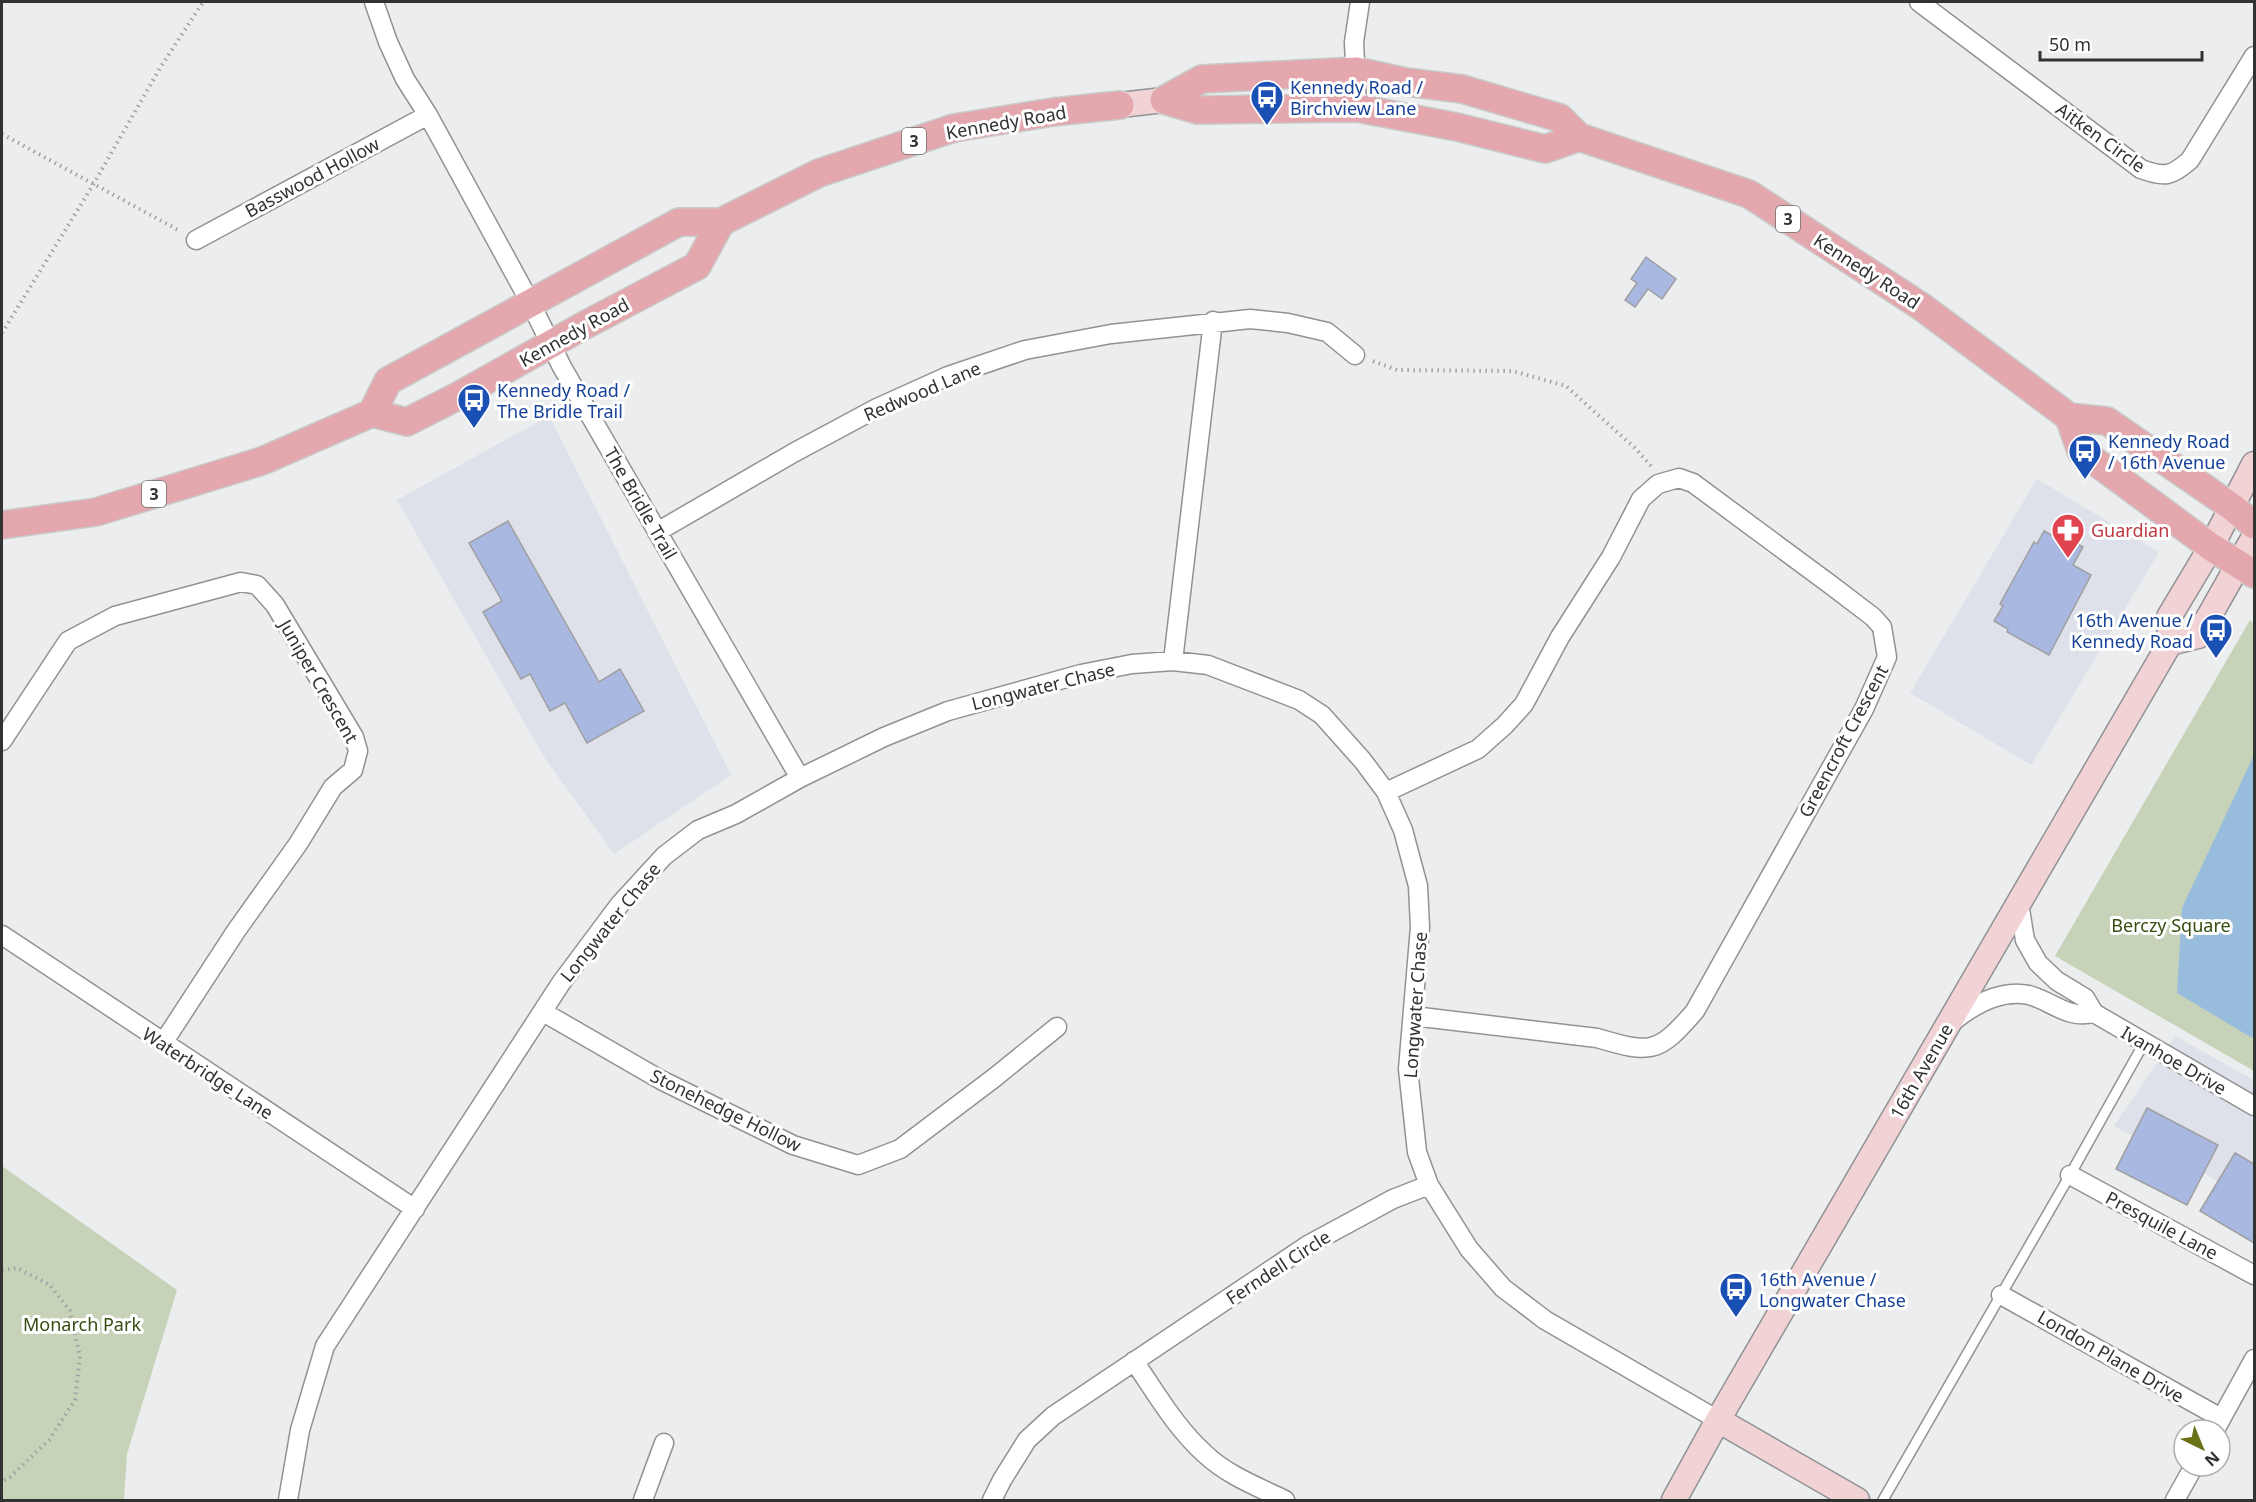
<svg xmlns="http://www.w3.org/2000/svg" width="2256" height="1502" font-family="'Noto Sans',sans-serif">
<style>
.built{fill:#dee1e9}
.green{fill:#c6d3b9}
.water{fill:#98bddc}
.building{fill:#a9b8e1;stroke:#9f9fa0;stroke-width:1.5}
.lines{fill:none;stroke-linecap:round;stroke-linejoin:round}
.lane-casing{stroke:#919293;stroke-width:12}
.street-casing{stroke:#919293;stroke-width:21}
.secondary-casing{stroke:#919293;stroke-width:27}
.primary-casing{stroke:#c9caca;stroke-width:30}
.path{stroke:#a0a1a2;stroke-width:4;stroke-dasharray:1.5 4.5;stroke-linecap:butt}
.lane{stroke:#fff;stroke-width:9}
.street{stroke:#fff;stroke-width:18}
.secondary{stroke:#f1d3d6;stroke-width:24}
.primary{stroke:#e3a7ad;stroke-width:27}
.labels{text-anchor:middle;dominant-baseline:central;stroke-width:6;stroke-linejoin:round;paint-order:stroke}
.shield{fill:#fff;stroke:#6f7070;stroke-width:1.5}
.shield-label{font-size:16px;font-weight:bold;fill:#313232}
.transit-label{font-size:18px;fill:#164399;stroke:#fff;text-anchor:start}
.street-label{font-size:18px;fill:#313232;stroke:#fff}
.health-label{font-size:18px;fill:#be3a42;stroke:#fff;text-anchor:start}
.park-label{font-size:18px;fill:#354d11;stroke:#fff}
</style>
<rect width="100%" height="100%" fill="#ecedee"/>
<path class="built" d="M549,416L731,775L614,854L544,757L397,500Z
M2037,479L2159,552L2031,765L1910,693Z
M2175,1036L2254,1080V1200L2114,1126Z"/>
<path class="green" d="M2250,620L2254,624V1071L2055,956Z
M2,1166L177,1290L127,1454L124,1500H2Z"/>
<path class="water" d="M2254,755V1033L2252,1038L2177,993L2182,908Z"/>
<path class="building" d="M1646,257L1676,279L1662,299L1648,289L1635,307L1625,300L1637,283L1631,279Z
M508,521L599,682L620,669L644,711L587,743L565,703L550,711L530,674L521,679L483,612L502,601L469,543Z
M2044,531L2062,541L2065,536L2083,547L2073,565L2091,575L2049,655L2007,632L2008,629L1994,621L2003,606L2000,604L2034,542L2037,544Z
M2147,1108L2218,1145L2187,1205L2116,1169Z
M2235,1153L2254,1164V1243L2200,1211Z"/>
<g class="lines">
<defs>
<path id="lane" d="M1883,1500L2070,1175L2144,1043"/>
<path id="street" d="M374,2L388,42L405,79L428,115L530,302L562,367L800,778
M1919,2L2141,169C2165,178 2172,176 2190,160L2254,56
M1357,108L1354,42L1360,2
M196,240L428,115
M657,532L795,452L877,408L948,376L1025,350L1111,334L1250,319L1288,323L1327,332L1355,355
M1173,661L1213,321
M2,741L68,641L115,616L241,582L257,585L275,605L354,737L358,751L353,770L333,787L298,844L236,931L163,1043
M1386,792L1478,749L1505,725L1524,704L1560,637L1611,557L1641,499L1658,484L1679,478L1693,483L1831,585L1873,617L1882,627L1887,657L1864,709L1695,1011C1658,1054 1651,1054 1597,1038L1413,1016
M2019,903L2025,940L2038,963L2057,981L2085,998L2094,1013L2254,1106
M2,935L415,1209
M543,1012L661,1080L793,1145L858,1165L900,1149L994,1078L1057,1027
M1952,1022C1973,1005 2001,989 2029,995C2054,1002 2066,1019 2094,1013
M2070,1175L2254,1275
M2001,1295L2221,1418
M1134,1361C1156,1393 1176,1428 1205,1454C1227,1475 1258,1487 1285,1500
M2215,1430L2254,1359
M288,1500L300,1430L325,1346L561,983L620,904L664,856L698,830L736,814L800,778L884,737L948,711L1081,674L1132,664L1173,661L1208,665L1299,700L1322,715L1363,761L1386,792L1403,830L1418,886L1420,927L1408,1069L1417,1152L1429,1185L1469,1249L1503,1288L1545,1320L1718,1420
M643,1500L664,1443
M992,1500L1002,1480L1027,1440L1053,1416L1308,1245L1393,1199L1429,1185
M2175,1500L2194,1466"/>
<path id="secondary" d="M1120,105L1164,100
M2170,643L2198,636L2254,537
M1718,1420L1857,1500
M1674,1500L1718,1420L2170,643L2169,617L2211,547L2254,464"/>
<path id="primary" d="M1164,100L1202,79L1356,71L1406,82L1462,89L1560,118L1579,137L1749,194L1922,307L2069,417L2107,421L2232,507L2254,525
M1164,100L1198,110L1357,108L1457,127L1545,149L1579,137
M372,413L388,381L679,222H721L819,173L954,128L1053,112L1120,105
M2069,417L2081,451L2211,547L2254,574
M2,525L96,512L262,461L372,413L407,422L458,396L585,325L697,266L721,222"/>
</defs>
<use href="#lane" class="lane-casing"/>
<use href="#street" class="street-casing"/>
<use href="#secondary" class="secondary-casing"/>
<use href="#primary" class="primary-casing"/>
<path class="path" d="M2,134L180,231
M2,333L93,185L160,68L203,2
M1373,361L1397,370L1513,371L1566,386L1635,448L1651,466
M2,1270L17,1268L50,1285L70,1311L80,1357L75,1400L49,1440L10,1477L2,1482"/>
<use href="#lane" class="lane"/>
<use href="#street" class="street"/>
<use href="#secondary" class="secondary"/>
<use href="#primary" class="primary"/>
</g>
<defs>
<symbol id="bus-pin" viewBox="-11 -11 22 30"><path d="M0 17L-7.5 6A9.5 9.5 0 1 1 7.5 6Z" fill="#1a4fb4" stroke="#fff"/><path d="M-5-6H5V4H4V6H2V4H-2V6H-4V4H-5ZM-3.5-4V0h7V-4ZM-3.5 1.2v1.5H-2V1.2ZM2 1.2v1.5H3.5V1.2Z" fill="#fff"/></symbol>
<symbol id="pharmacy-pin" viewBox="-11 -11 22 30"><path d="M0 17L-7.5 6A9.5 9.5 0 1 1 7.5 6Z" fill="#e0444e" stroke="#fff"/><path d="M-2-6h4v4h4v4h-4v4h-4v-4h-4v-4h4Z" fill="#fff"/></symbol>
</defs>
<g fill-rule="evenodd">
<use href="#bus-pin" x="1248" y="78" width="38" height="52"/>
<use href="#bus-pin" x="455" y="381" width="38" height="52"/>
<use href="#bus-pin" x="2066" y="432" width="38" height="52"/>
<use href="#pharmacy-pin" x="2049" y="511" width="38" height="52"/>
<use href="#bus-pin" x="2197" y="611" width="38" height="52"/>
<use href="#bus-pin" x="1717" y="1270" width="38" height="52"/>
</g>
<g class="labels">
<g class="shield">
<rect x="902" y="128" width="24" height="26" rx="4.5"/>
<rect x="1776" y="206" width="24" height="26" rx="4.5"/>
<rect x="142" y="481" width="24" height="26" rx="4.5"/>
</g>
<g class="shield-label">
<text x="914" y="141">3</text>
<text x="1788" y="219">3</text>
<text x="154" y="494">3</text>
</g>
<g class="transit-label">
<text x="1290" y="87">Kennedy Road /<tspan x="1290" dy="21">Birchview Lane</tspan></text>
<text x="497" y="390">Kennedy Road /<tspan x="497" dy="21">The Bridle Trail</tspan></text>
<text x="2108" y="441">Kennedy Road<tspan x="2108" dy="21">/ 16th Avenue</tspan></text>
<text x="2193" y="620" text-anchor="end">16th Avenue /<tspan x="2193" dy="21">Kennedy Road</tspan></text>
<text x="1759" y="1279">16th Avenue /<tspan x="1759" dy="21">Longwater Chase</tspan></text>
</g>
<g class="street-label">
<text transform="translate(1006 122) rotate(-10)">Kennedy Road</text>
<text transform="translate(2101 137) rotate(36)">Aitken Circle</text>
<text transform="translate(312 177) rotate(-28)">Basswood Hollow</text>
<text transform="translate(1867 271) rotate(33)">Kennedy Road</text>
<text transform="translate(574 332) rotate(-29)">Kennedy Road</text>
<text transform="translate(922 391) rotate(-23)">Redwood Lane</text>
<text transform="translate(641 503) rotate(60)">The Bridle Trail</text>
<text transform="translate(319 681) rotate(60)">Juniper Crescent</text>
<text transform="translate(1043 686) rotate(-14)">Longwater Chase</text>
<text transform="translate(1843 741) rotate(-62)">Greencroft Crescent</text>
<text transform="translate(610 922) rotate(-51)">Longwater Chase</text>
<text transform="translate(1415 1005) rotate(-86)">Longwater Chase</text>
<text transform="translate(2174 1060) rotate(30)">Ivanhoe Drive</text>
<text transform="translate(1921 1071) rotate(-60)">16th Avenue</text>
<text transform="translate(208 1073) rotate(33)">Waterbridge Lane</text>
<text transform="translate(726 1110) rotate(26)">Stonehedge Hollow</text>
<text transform="translate(2162 1225) rotate(28)">Presquile Lane</text>
<text transform="translate(1278 1267) rotate(-33)">Ferndell Circle</text>
<text transform="translate(2111 1356) rotate(30)">London Plane Drive</text>
</g>
<g class="health-label">
<text x="2091" y="530">Guardian</text>
</g>
<g class="park-label">
<text x="2171" y="925">Berczy Square</text>
<text x="82" y="1324">Monarch Park</text>
</g>
</g>
<rect width="2256" height="1502" fill="none" stroke="#313232" stroke-width="6"/>
<g transform="translate(2202 1448) rotate(137)"><circle r="28" fill="#ffffff" stroke="#adadad" stroke-width="1.5"/>
<path d="M0-4.5L10 22L0 15L-10 22Z" fill="#6a7016"/>
<text y="-9" font-size="16" font-weight="bold" text-anchor="middle" fill="#313232">N</text>
</g>
<path d="M2040 51v9h162v-9" fill="none" stroke="#313232" stroke-width="3"/>
<text x="2049" y="51" font-size="18" fill="#313232" stroke="#ffffff" stroke-width="4.5" paint-order="stroke">50 m</text>
</svg>
